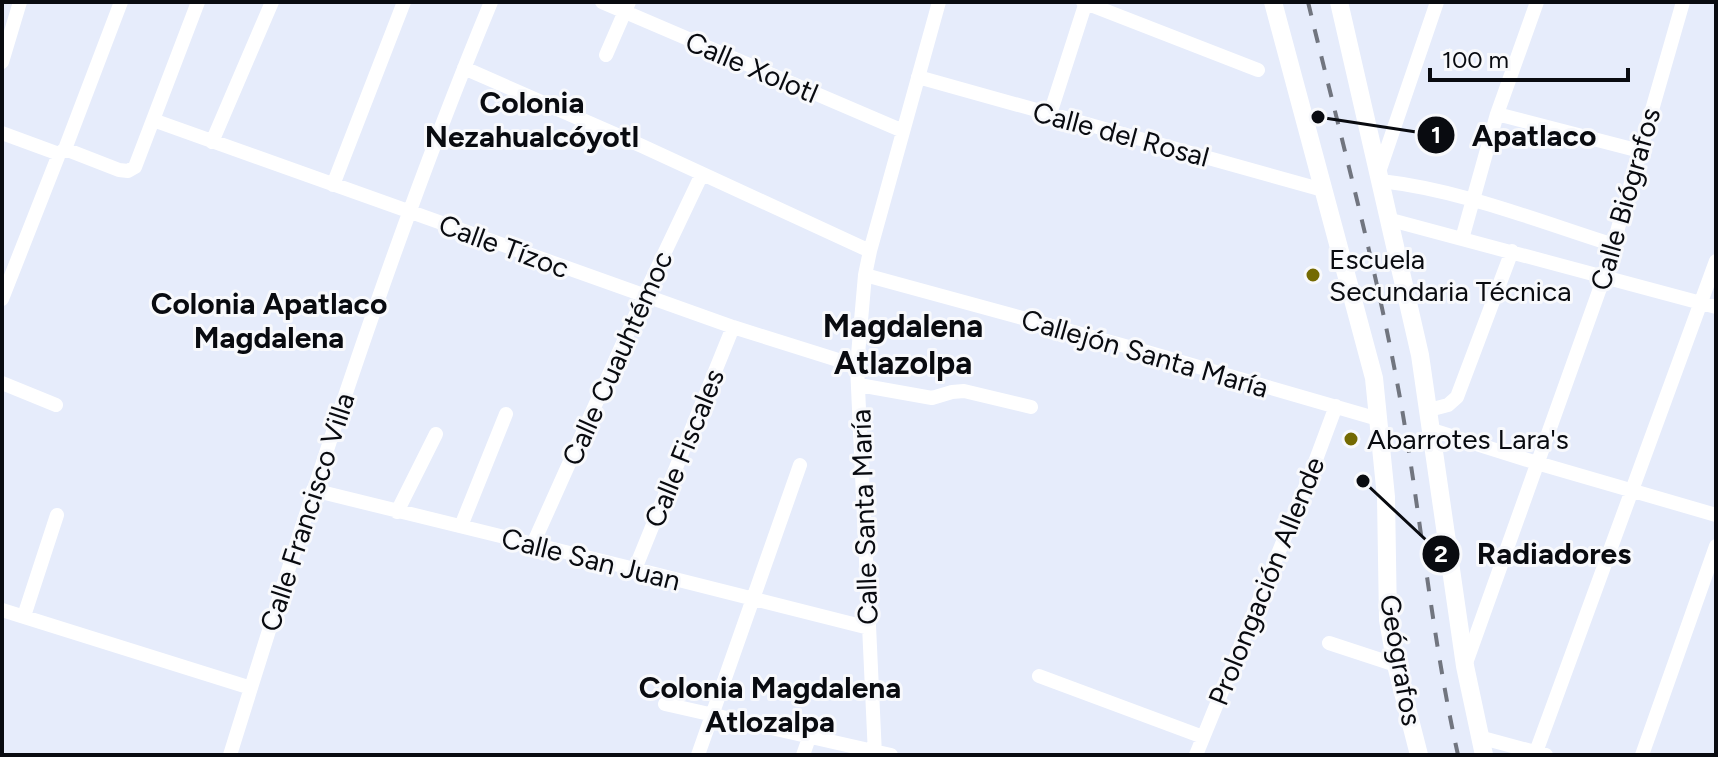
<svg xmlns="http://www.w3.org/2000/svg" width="1718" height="757" font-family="Figtree,sans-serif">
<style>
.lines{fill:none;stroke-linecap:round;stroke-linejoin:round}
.minor{stroke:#fff;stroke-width:14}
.major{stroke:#fff;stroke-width:18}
.rail{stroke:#71757f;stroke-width:4;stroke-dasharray:14 14;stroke-linecap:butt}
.poi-dot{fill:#746a02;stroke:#f8f9fc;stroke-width:3}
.labels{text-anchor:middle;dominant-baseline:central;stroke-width:6;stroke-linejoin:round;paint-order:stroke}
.street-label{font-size:28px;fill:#090b10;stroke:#f8f9fc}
.poi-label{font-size:28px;fill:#090b10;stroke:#f8f9fc;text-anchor:start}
.neighbourhood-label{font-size:30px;font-weight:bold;fill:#090b10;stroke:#f8f9fc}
.quarter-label{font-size:32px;font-weight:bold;fill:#090b10;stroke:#f8f9fc}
.leader{fill:none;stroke:#090b10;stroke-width:3}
.callout-dot{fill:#090b10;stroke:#f8f9fc;stroke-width:3}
.mark-label{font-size:24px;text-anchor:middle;font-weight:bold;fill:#fff}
.callout-label{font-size:30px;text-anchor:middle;font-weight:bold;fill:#090b10;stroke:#f8f9fc;stroke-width:6;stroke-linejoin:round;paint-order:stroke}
</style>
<rect width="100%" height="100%" fill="#e6ecfb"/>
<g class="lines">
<path class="minor" d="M602,2L903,131
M1083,2L1258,70
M606,55L629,2
M2,62L20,2
M464,68L642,146L870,251
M918,77L1323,190
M1050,114L1086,2
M1497,114L1640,151
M153,120L733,327L857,366
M2,133L59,154
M212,142L272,2
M65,149L119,170L128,171L135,167L198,2
M1379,172L1437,2
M1381,181C1461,190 1538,221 1614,245
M333,185L404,2
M1391,220L1716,307
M1462,239L1497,114L1537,2
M865,275L1147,352L1378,419
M2,299L59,154L65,149L121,2
M2,383L56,405
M859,385L932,398L952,392L964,391L1031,407
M1429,410L1448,405L1457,397L1512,251
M1432,430L1537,463L1716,515
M313,490L647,572L869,628
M397,512L436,434
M461,526L506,414
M533,544L644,296L702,174
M635,569L733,327
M2,610L251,688
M24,616L57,515
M1329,643L1396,665
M1465,666L1604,277L1683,2
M1039,676L1203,737
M665,704L891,755
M1479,737L1546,755
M1536,752L1716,261
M230,755C309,501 389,248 491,2
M698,755L800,465
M803,755L809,738
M875,755L857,366L865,275L870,251L939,2
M1196,755L1311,473L1336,406
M1642,755L1716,546"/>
<path class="major" d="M1273,2L1374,378L1386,497L1388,620L1396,665L1419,755
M1339,2L1420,355L1465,666L1484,755"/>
<path class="rail" d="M1308,2C1341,139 1379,276 1403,415C1422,528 1433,643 1458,755"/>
</g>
<g class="poi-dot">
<circle cx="1313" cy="275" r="8"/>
<circle cx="1351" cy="439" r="8"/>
</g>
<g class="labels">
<g class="street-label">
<text transform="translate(752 67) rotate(23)">Calle Xolotl</text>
<text transform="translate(1121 134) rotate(15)">Calle del Rosal</text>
<text transform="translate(1625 199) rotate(-74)">Calle Biógrafos</text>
<text transform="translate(504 246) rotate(20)">Calle Tízoc</text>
<text transform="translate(1145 353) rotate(16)">Callejón Santa María</text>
<text transform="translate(617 358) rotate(-66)">Calle Cuauhtémoc</text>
<text transform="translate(684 448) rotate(-68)">Calle Fiscales</text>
<text transform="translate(307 512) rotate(-72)">Calle Francisco Villa</text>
<text transform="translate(864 517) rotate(-92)">Calle Santa María</text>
<text transform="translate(591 559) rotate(14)">Calle San Juan</text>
<text transform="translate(1266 581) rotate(-68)">Prolongación Allende</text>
<text transform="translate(1401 660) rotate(80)">Geógrafos</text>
</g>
<g class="poi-label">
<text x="1329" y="259">Escuela<tspan x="1329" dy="32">Secundaria Técnica</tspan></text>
<text x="1367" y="439">Abarrotes Lara's</text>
</g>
<g class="neighbourhood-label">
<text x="532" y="102">Colonia<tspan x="532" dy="34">Nezahualcóyotl</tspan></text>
<text x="269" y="303">Colonia Apatlaco<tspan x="269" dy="34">Magdalena</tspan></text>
<text x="770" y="687">Colonia Magdalena<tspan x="770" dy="34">Atlozalpa</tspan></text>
</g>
<g class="quarter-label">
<text x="903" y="326">Magdalena<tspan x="903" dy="37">Atlazolpa</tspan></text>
</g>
</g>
<path class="leader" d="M1318 117L1436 135M1363 481L1441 554"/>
<g class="callout-dot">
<circle cx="1318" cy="117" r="8"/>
<circle cx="1363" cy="481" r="8"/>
<circle cx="1436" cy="135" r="20"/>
<circle cx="1441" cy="554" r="20"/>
</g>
<g class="mark-label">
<text x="1436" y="143">1</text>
<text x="1441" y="562">2</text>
</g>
<g class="callout-label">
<text x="1534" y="146">Apatlaco</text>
<text x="1554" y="564">Radiadores</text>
</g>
<rect width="1718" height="757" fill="none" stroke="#090b10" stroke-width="8"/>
<path d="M1430 68v12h198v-12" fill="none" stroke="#090b10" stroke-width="4"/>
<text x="1442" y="68" font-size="24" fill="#090b10" stroke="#f8f9fc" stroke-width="6" paint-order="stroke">100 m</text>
</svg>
